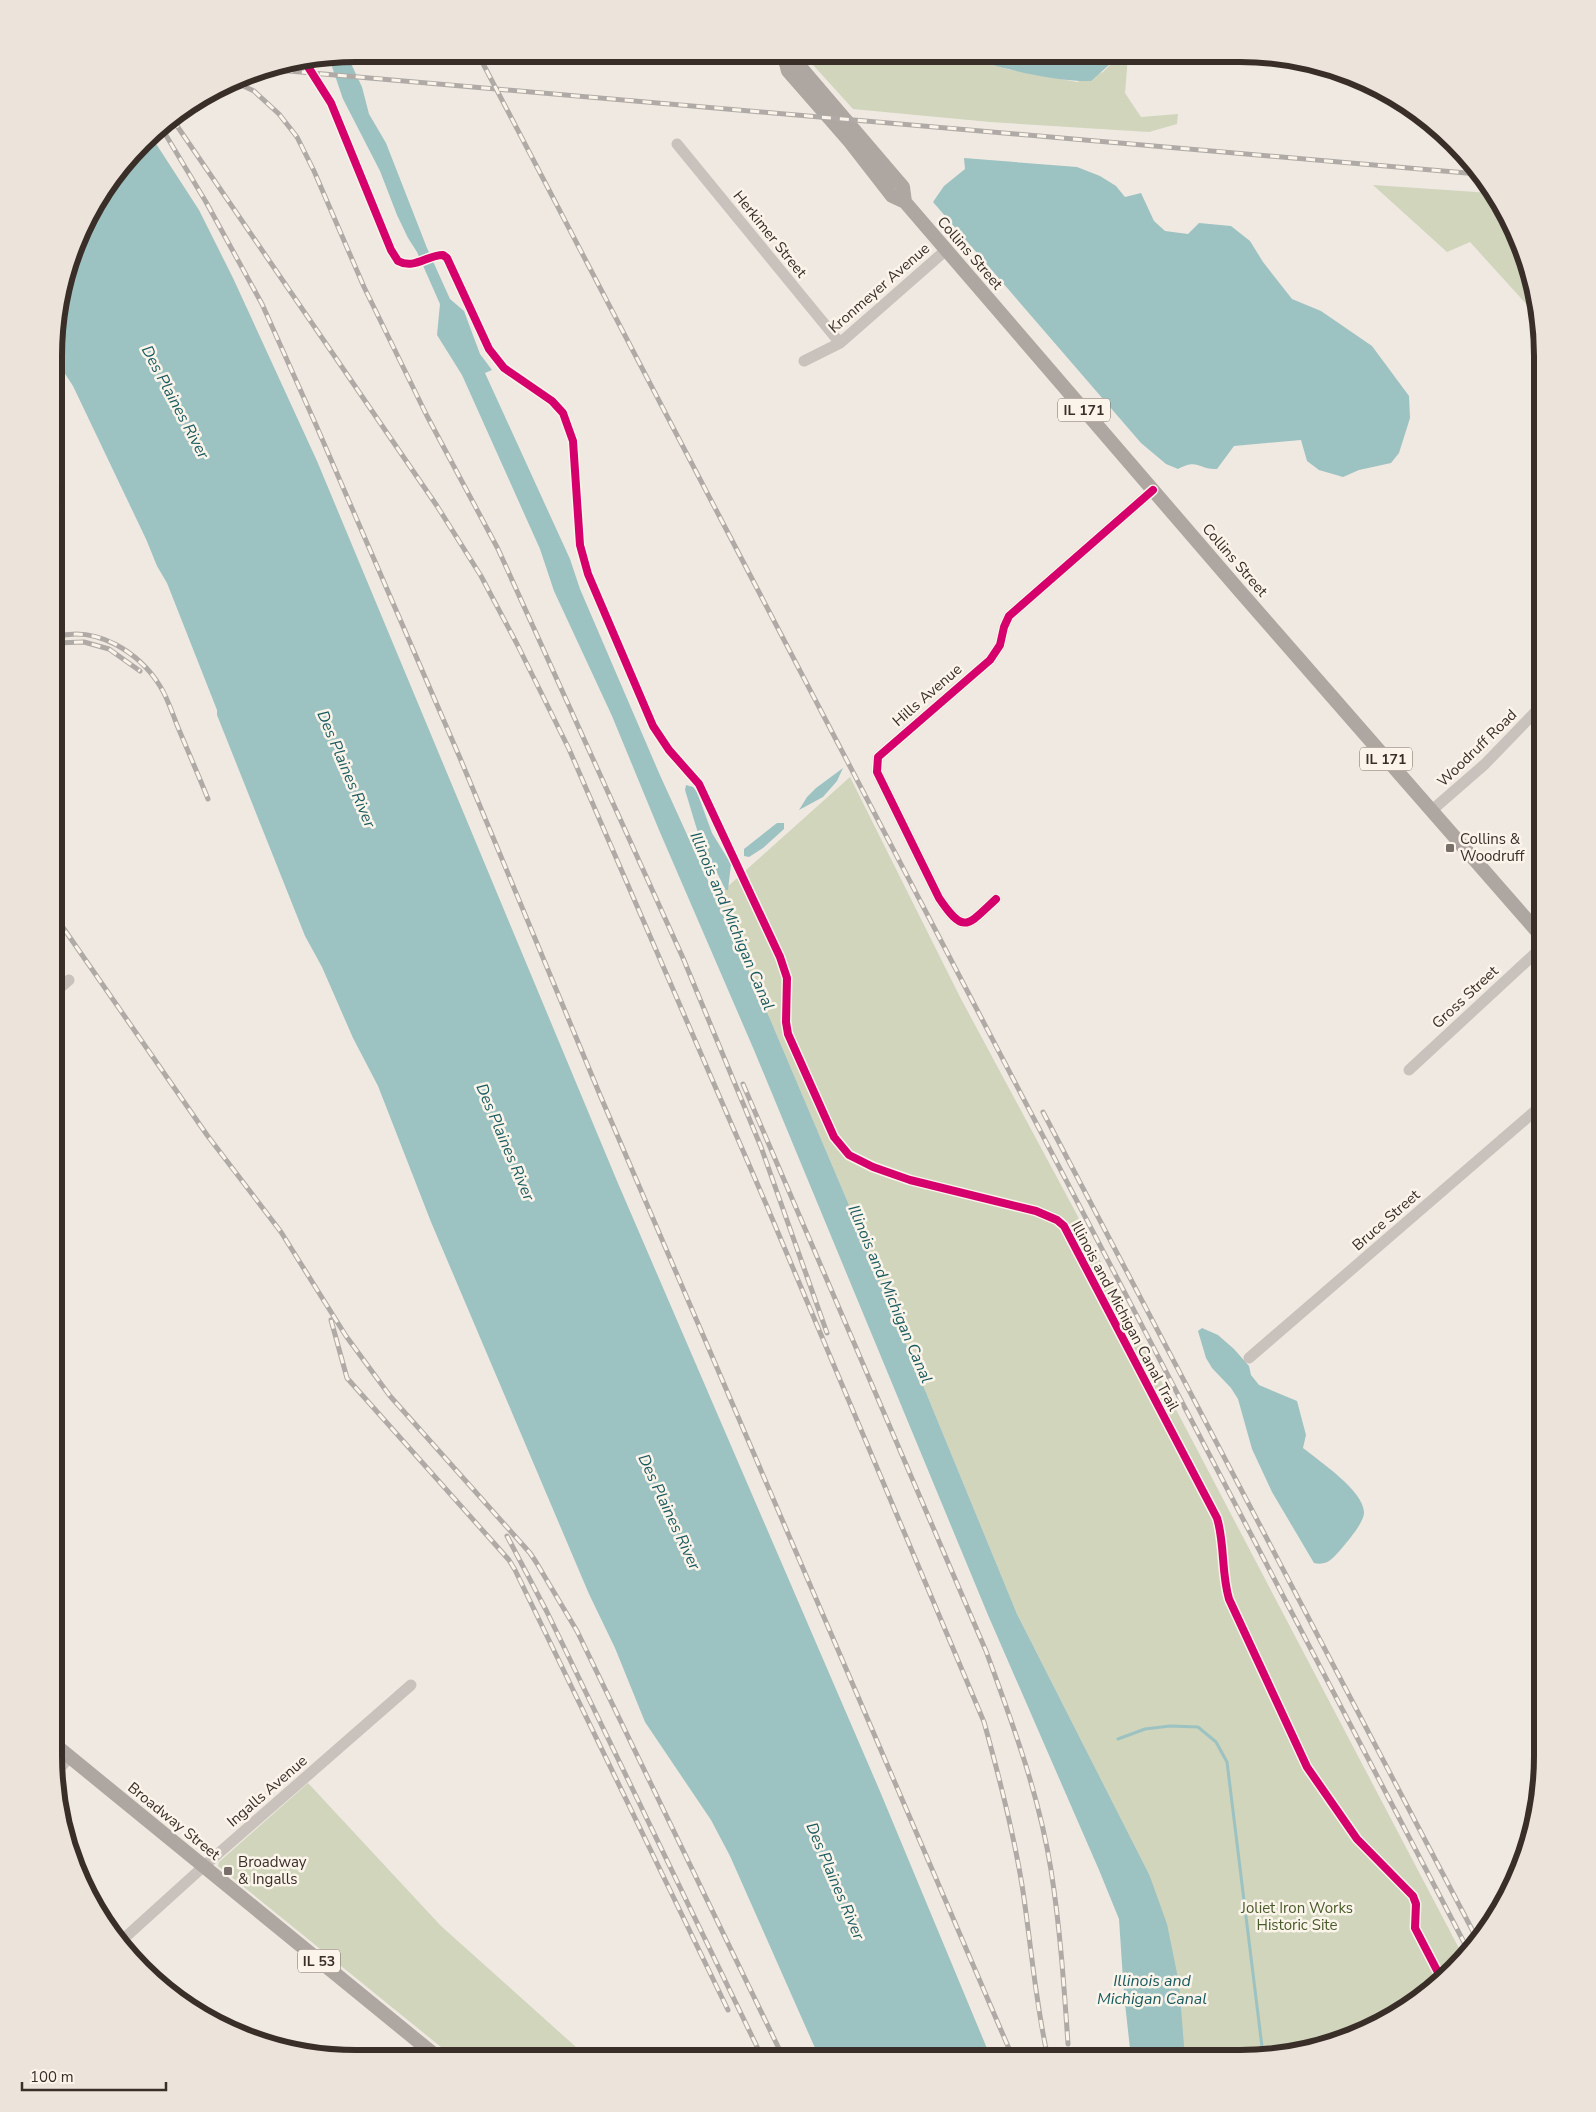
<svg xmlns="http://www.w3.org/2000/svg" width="1596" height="2112" font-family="'Nunito Sans',sans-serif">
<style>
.green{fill:#d0d5bc}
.water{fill:#9dc2c2}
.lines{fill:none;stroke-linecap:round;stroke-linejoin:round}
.stream{stroke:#9dc2c2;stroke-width:3}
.minor{stroke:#c9c1bb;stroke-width:11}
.major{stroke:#aea6a0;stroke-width:14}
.rail-casing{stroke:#b0aaa6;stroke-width:5}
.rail{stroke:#fbf4ea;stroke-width:3;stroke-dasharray:9;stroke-linecap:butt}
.cycleway-casing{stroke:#fbf4ea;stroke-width:11}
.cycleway{stroke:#d6006c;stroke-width:8}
.poi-dot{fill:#796f6a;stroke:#fbf4ea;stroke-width:2}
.labels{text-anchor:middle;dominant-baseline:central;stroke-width:5;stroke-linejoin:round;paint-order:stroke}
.shield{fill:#fbf4ea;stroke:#746963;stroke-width:1}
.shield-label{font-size:14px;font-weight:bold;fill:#3a2e29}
.street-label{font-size:15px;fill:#3a2e29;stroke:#fbf4ea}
.poi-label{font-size:15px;fill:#3a2e29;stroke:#fbf4ea;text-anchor:start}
.park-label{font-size:15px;fill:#495b2a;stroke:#fbf4ea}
.water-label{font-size:16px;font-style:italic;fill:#1a5b60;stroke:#fbf4ea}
.rim{fill:none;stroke:#3a2e29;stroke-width:6}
</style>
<rect width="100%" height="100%" fill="#efe9e2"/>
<path class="green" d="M804,55H963L1006,69L1077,82L1103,72L1119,56H1128L1125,93L1141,117L1178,114L1177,124L1149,132L990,122L853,109Z
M1373,185L1491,193L1511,222L1532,279L1537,316L1470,242L1447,252Z
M850,777L960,997L1075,1211L1170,1398L1463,1956L1439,1983L1374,2027L1317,2048L1240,2058H1185L1149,1874L1017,1614L849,1205L759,993L716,897Z
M308,1783L441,1926L586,2056H452L218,1866L219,1862Z"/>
<path class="water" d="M347,55L362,87L369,114L386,143L427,248L450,299L464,311L480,354L492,370L485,373L570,559L580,589L659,773L759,993L849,1205L1017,1614L1149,1874L1167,1924L1179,1983L1185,2058H1131L1124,1994L1119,1919L1099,1870L988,1615L754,1050L659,830L612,716L554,591L540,549L462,375L437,335L440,304L417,252L408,238L397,215L380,171L343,99L329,58Z
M963,55L1119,56L1091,81C1056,82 996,68 963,55Z
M151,136L199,210L233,278L317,461L617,1181L879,1789L991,2058L819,2057L730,1856L711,1820L645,1722L615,1648L589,1594L431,1222L378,1086L353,1038L322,967L305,936L217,715V710L167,583L157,566L146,539L73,386L56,360V317L94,205Z
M964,158L1077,167L1100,176L1116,186L1125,197L1141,193L1154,221L1165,231L1188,234L1199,223L1231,226L1250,241L1263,262L1292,299L1321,311L1372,346L1409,396L1410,418L1399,453L1391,463L1359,470L1343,477L1319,470L1307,461L1301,440L1234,446L1217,469C1198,470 1199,458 1178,469L1166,464L1141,443L933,202L944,186L965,169Z
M843,768L837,781L823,797L799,810L807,797L816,788Z
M686,785L693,787L697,792L712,833L731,864L728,890H726L722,883L698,833L685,790Z
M777,823H784V829L763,848L749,857L744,856V849Z
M1202,1328L1218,1335L1234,1349L1249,1366L1251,1375L1259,1385L1297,1401L1306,1435L1303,1448C1319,1461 1363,1490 1364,1512C1365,1521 1348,1541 1342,1548C1333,1558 1328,1566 1314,1563L1272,1492L1252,1449L1238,1399L1231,1388L1212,1368L1206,1358L1198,1331Z"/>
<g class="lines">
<path class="stream" d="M1118,1739L1145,1729L1170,1726L1198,1727L1216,1742L1227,1762L1263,2055"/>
<path class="minor" d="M677,144L840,343
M804,361L840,343L946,250
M1431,811L1485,764L1542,705
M996,899C967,926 964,935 939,898L877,772L878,757L990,660L1000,645L1004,627L1009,616L1153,490
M55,992L69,980
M1409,1070L1542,947
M1249,1358L1542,1105
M56,1772L70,1757
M120,1942L204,1866L411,1685"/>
<path class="major" d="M783,55L797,63L903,187L905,202
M784,56L788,71L850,142L892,196L905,202L1238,589L1542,937
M54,1744L436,2056"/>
<defs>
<path id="rail" d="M478,54L1468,1950
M266,69L1478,174
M237,83L254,91L279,114L297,137L314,171L364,287L427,416L498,549L683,958L761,1147L827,1333
M173,120L437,506L481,576L517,644L569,749L766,1204L984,1722C999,1776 1013,1830 1022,1885C1031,1943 1035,2001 1048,2058
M161,127L206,202L262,304L316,425L460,758L600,1095L1013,2058
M56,637C96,625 139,652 160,686C167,697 172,712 177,725C187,749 198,774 208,799
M56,643L84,642L109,649L140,671
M55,916L207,1135L281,1232L346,1336L390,1396L530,1553L536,1562L577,1631L783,2057
M743,1084L986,1651C1012,1722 1039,1794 1051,1870C1060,1927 1064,1985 1068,2044
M1043,1112L1477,1939
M331,1320L347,1378L509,1560L515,1570L728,2010
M507,1536L547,1612L762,2057"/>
</defs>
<use href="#rail" class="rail-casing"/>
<use href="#rail" class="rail"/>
<defs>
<path id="cycleway" d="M305,62L331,103L391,250L398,261C414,270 427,255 443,255L447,258L489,349L504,368L552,401L563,413L573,441L580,545L588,574L653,726L669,750L699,784L780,957L787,978L786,1022L788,1034L834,1137L849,1155L873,1167L910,1180L1036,1211L1057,1220L1064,1226L1217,1518C1225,1544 1221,1572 1229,1599L1307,1767L1357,1839L1413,1896L1416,1904L1415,1928L1442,1980
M996,899C967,926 964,935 939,898L877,772L878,757L990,660L1000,645L1004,627L1009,616L1153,490"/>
</defs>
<use href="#cycleway" class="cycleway-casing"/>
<use href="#cycleway" class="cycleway"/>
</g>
<g class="poi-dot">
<rect x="1445" y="843" width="10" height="10" rx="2.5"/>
<rect x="223" y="1866" width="10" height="10" rx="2.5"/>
</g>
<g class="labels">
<g class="shield">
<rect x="1058" y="398.5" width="52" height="23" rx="4"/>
<rect x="1360" y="747.5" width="52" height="23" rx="4"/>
<rect x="298" y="1949.5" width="42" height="23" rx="4"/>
</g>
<g class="shield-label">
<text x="1084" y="410">IL 171</text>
<text x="1386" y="759">IL 171</text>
<text x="319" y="1961">IL 53</text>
</g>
<g class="street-label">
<text transform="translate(770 234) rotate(51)">Herkimer Street</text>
<text transform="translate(970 253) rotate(49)">Collins Street</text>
<text transform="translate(879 288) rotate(-41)">Kronmeyer Avenue</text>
<text transform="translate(1235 560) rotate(49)">Collins Street</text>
<text transform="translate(927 695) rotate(-41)">Hills Avenue</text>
<text transform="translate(1477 748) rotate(-44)">Woodruff Road</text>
<text transform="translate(1465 997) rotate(-43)">Gross Street</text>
<text transform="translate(1386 1220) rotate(-41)">Bruce Street</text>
<text transform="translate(1125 1316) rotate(62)">Illinois and Michigan Canal Trail</text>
<text transform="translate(267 1791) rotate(-41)">Ingalls Avenue</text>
<text transform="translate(174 1821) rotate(39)">Broadway Street</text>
</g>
<g class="poi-label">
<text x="1460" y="839">Collins &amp;<tspan x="1460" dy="17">Woodruff</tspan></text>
<text x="238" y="1862">Broadway<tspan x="238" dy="17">&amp; Ingalls</tspan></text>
</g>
<g class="park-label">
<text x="1297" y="1908">Joliet Iron Works<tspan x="1297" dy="17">Historic Site</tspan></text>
</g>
<g class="water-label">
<text transform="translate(175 402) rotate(62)">Des Plaines River</text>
<text transform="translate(346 769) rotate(67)">Des Plaines River</text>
<text transform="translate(732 921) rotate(67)">Illinois and Michigan Canal</text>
<text transform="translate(505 1142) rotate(67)">Des Plaines River</text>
<text transform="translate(890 1294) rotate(67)">Illinois and Michigan Canal</text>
<text transform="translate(669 1512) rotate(65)">Des Plaines River</text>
<text transform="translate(835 1881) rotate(67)">Des Plaines River</text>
<text x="1152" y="1981">Illinois and<tspan x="1152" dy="18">Michigan Canal</tspan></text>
</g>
</g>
<path d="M0 0H1596V2112H0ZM356 62H1240A294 294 0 0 1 1534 356V1756A294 294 0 0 1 1240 2050H356A294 294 0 0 1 62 1756V356A294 294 0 0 1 356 62Z" fill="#ece4db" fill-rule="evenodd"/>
<path class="rim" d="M356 62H1240A294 294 0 0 1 1534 356V1756A294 294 0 0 1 1240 2050H356A294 294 0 0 1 62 1756V356A294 294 0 0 1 356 62Z"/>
<path d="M22 2082v8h144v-8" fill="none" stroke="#3a2e29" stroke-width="2.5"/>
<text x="30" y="2082" font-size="15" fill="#3a2e29" stroke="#fbf4ea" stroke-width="4" paint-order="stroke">100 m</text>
</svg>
